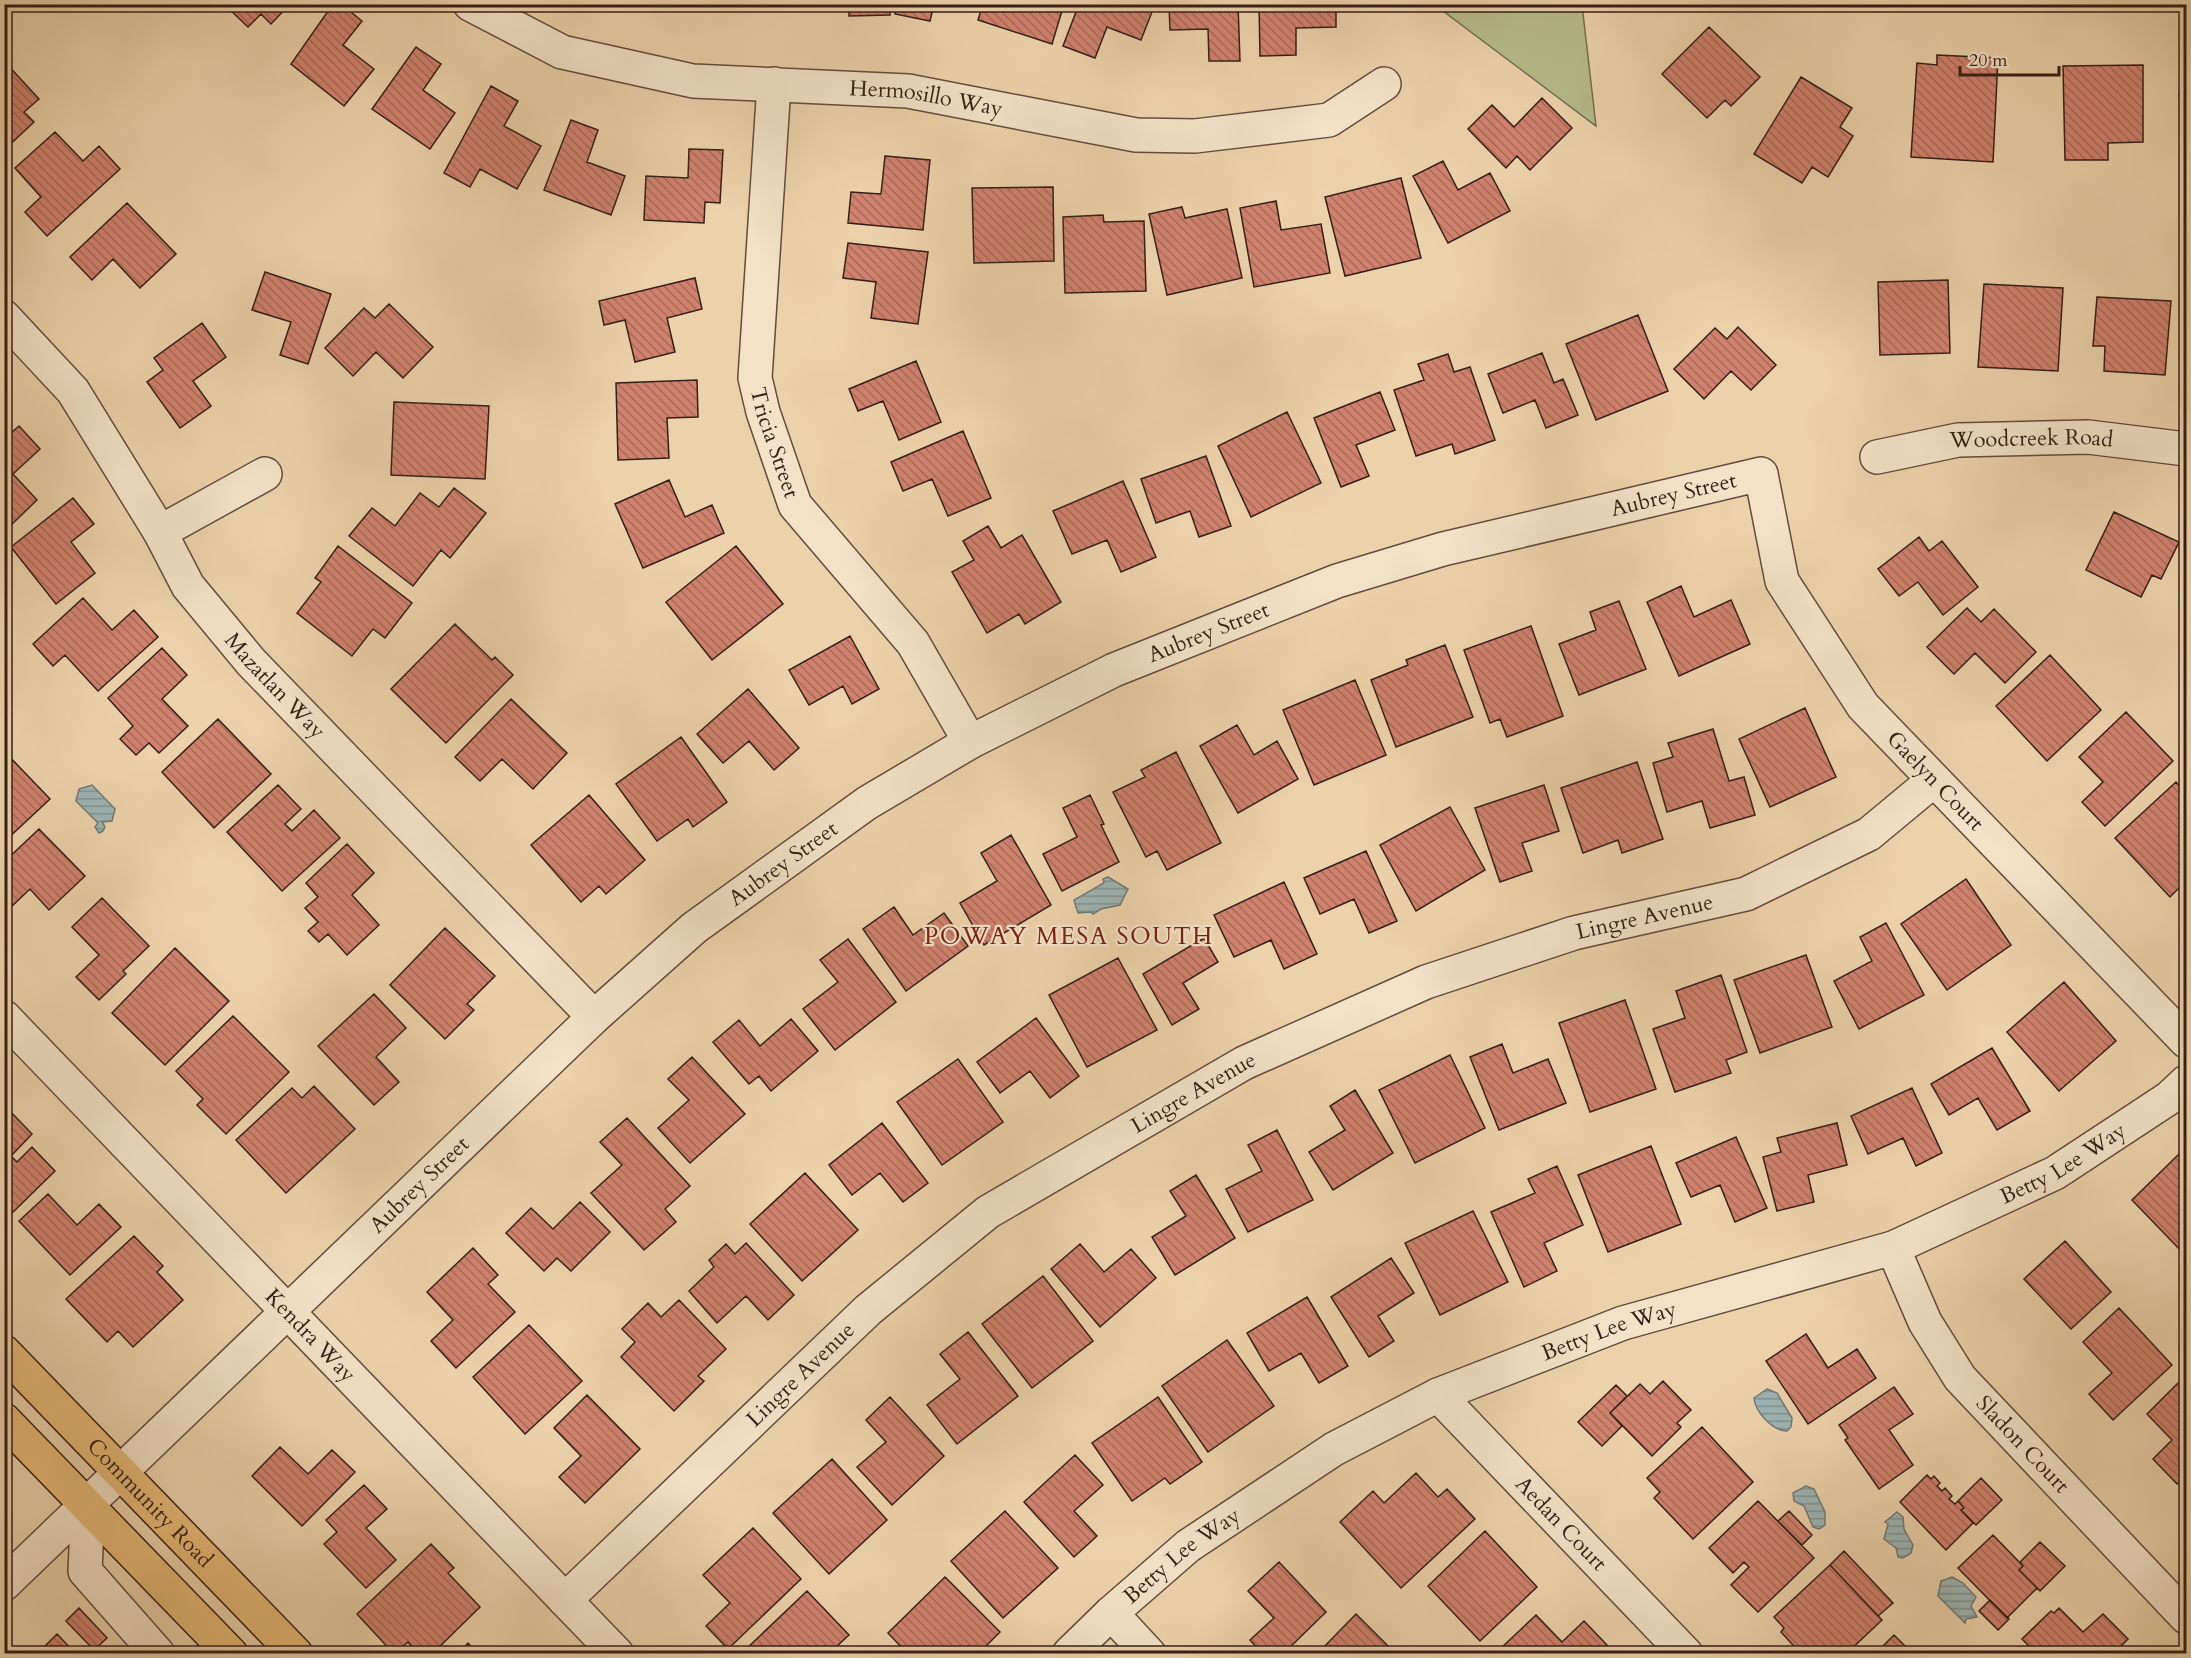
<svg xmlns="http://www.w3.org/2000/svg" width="2191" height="1658" font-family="Cardo,serif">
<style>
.green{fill:#b6bc8a;stroke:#766e50;stroke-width:1.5}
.water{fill:url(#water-rules);stroke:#747976;stroke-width:1.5}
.building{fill:url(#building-back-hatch);stroke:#361f17;stroke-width:1.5}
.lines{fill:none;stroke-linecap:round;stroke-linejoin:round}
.minor-casing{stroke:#644c3c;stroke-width:36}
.major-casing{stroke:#361f17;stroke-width:36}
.minor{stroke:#f3e2c8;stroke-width:33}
.major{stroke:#e6b976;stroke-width:33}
.labels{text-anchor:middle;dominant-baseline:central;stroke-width:4.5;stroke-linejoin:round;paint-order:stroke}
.street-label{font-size:22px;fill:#361f17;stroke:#f3e2c8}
.neighbourhood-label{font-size:24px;letter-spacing:1.5px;fill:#7a1f14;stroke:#f3e2c8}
</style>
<defs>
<pattern id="water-rules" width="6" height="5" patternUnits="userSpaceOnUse" patternTransform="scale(1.5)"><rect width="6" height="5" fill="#9db5b5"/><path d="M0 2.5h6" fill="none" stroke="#819392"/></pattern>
<pattern id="building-back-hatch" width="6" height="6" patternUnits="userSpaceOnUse" patternTransform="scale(1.5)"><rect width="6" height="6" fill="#d0826e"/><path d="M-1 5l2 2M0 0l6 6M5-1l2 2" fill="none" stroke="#aa6a59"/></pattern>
</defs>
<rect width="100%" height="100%" fill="#ecd2ab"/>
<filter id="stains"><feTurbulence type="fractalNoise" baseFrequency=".00333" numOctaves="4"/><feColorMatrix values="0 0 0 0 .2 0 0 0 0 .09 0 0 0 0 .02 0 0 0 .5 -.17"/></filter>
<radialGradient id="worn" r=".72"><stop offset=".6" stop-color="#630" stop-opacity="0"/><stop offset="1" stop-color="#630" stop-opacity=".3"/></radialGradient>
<path class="green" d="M1435,5H1582L1596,126Z"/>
<path class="water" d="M92,785L115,809L112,821L102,822L105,827L103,831L99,833L95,827L98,823L76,801L79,789Z
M1108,877L1128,889L1120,905L1101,909L1093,914L1091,912L1078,913L1074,900L1104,883L1103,879Z
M1767,1389L1777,1393L1792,1418L1791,1427L1787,1431C1773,1431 1755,1412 1754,1398Z
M1806,1486L1814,1489L1825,1512V1525L1819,1529L1813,1527L1804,1506L1794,1501L1793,1493Z
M1897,1512L1903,1517L1904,1529L1913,1545L1911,1553L1903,1558L1898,1557L1896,1548L1884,1539L1888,1524L1885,1522Z
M1952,1577L1963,1583L1976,1597L1971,1606L1977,1617L1966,1619L1965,1623L1938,1596L1941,1581Z"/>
<path class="building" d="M224,4H290L271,24L261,14L248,27Z
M333,4H341L362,21L343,45L374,69L344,106L291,64Z
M768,4H803V11H768Z
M849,4H890V15L849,16Z
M896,4H934L930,21L895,14Z
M983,4H1064L1052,44L978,20Z
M1079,4H1155L1141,40L1107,27L1095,58L1063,46Z
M1169,4H1238L1240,61H1209L1208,29L1170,30Z
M1259,4H1336V27L1296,28V55L1260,56Z
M1709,27L1760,77L1731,106L1725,100L1707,118L1662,74Z
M416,47L441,64L423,90L455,113L430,149L372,109Z
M1937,55L1998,58L1993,162L1911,157L1917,63L1937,65Z
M2186,55V97L2179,96Z
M4,61L39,99L24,112L34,122L4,150Z
M2143,65V142L2108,143V160H2065L2063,66Z
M1801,77L1852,108L1840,127L1853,136L1828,177L1812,167L1802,183L1754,154Z
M491,86L518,101L504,126L541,146L517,189L480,169L470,187L444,173Z
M1542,98L1572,128L1530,170L1517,156L1506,168L1468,129L1492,105L1514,127Z
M571,120L598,130L587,162L625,176L611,215L544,190Z
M55,132L83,161L99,146L120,169L47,236L25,212L41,197L15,168Z
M689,149L723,150L720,203L705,202L704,223L644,220L646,176L688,178Z
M885,156L930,160L923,230L848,223L851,192L881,194Z
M1443,161L1458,190L1490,173L1510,211L1448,243L1413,176Z
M1401,178L1421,258L1345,276L1325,197Z
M1053,187L1054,261L974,263L972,188Z
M1276,201L1281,230L1321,224L1330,273L1254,287L1240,208Z
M127,203L176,254L140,288L113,259L92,280L70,257Z
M1182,207L1185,218L1227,209L1242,278L1167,295L1149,214Z
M1103,215L1104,222L1144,221L1146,291L1065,293L1063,217Z
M848,243L928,252L918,324L871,318L876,282L843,278Z
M265,272L331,294L308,364L280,355L291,322L252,310Z
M695,278L702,309L667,318L675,352L635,362L625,320L604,325L599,301Z
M1948,280L1950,353L1880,355L1878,282Z
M1984,284L2063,288L2058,371L1978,367Z
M2097,297L2171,301L2165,375L2104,371L2105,346H2093Z
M389,304L433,347L403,378L376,352L353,376L325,348L364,308L375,318Z
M1638,315L1668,391L1596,420L1566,344Z
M202,323L226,357L193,381L211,406L180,428L147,382L163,370L154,358Z
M1738,327L1776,365L1751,390L1731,371L1704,399L1674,369L1715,328L1727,339Z
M1542,353L1554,383L1563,379L1578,415L1546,428L1535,400L1503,413L1488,374Z
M1448,354L1454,372L1470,367L1495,440L1455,454L1452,444L1416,456L1394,390L1424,380L1418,364Z
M916,361L941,422L899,440L883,401L858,411L849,389Z
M697,380L698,417L667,418L669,458L618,460L616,383Z
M1380,392L1395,430L1356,445L1369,476L1341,487L1314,418Z
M394,402L489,406L485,479L391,475Z
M1287,412L1321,483L1251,517L1218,446Z
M19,426L40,449L13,474L37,500L9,527L4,522V439Z
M963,431L991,498L948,516L932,479L903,491L891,462Z
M1206,456L1231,526L1199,537L1190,511L1156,523L1141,479Z
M669,480L685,517L712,505L724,533L643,568L615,504Z
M1123,481L1156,557L1121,572L1107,540L1072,554L1053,511Z
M454,488L486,513L450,558L441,550L413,586L349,536L372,508L395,526L420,493L439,507Z
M73,498L94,524L71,542L95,573L56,604L11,547Z
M2114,512L2179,542L2161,579L2152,575L2141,597L2086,570Z
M988,526L1001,548L1022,535L1061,602L1025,624L1019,614L987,633L952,572L974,560L963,541Z
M1919,537L1929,551L1942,541L1978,587L1943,615L1918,582L1899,596L1878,569Z
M338,546L412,603L385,638L373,629L352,656L297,613L321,582L315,578Z
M736,546L783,604L712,660L666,602Z
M1681,586L1694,617L1731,600L1750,644L1679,676L1647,602Z
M83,598L112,630L134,610L158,637L98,691L65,655L53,666L33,644Z
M1619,601L1646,669L1579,695L1559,644L1596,630L1590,612Z
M1967,608L1981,622L1994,609L2036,652L2005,683L1975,653L1954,674L1927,647Z
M455,624L492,660L495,657L513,675L446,743L391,689Z
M1531,626L1563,716L1507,737L1500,719L1490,723L1464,650Z
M850,636L879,689L852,704L843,686L809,705L789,670Z
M1445,645L1473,717L1396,747L1371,680L1408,665L1406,660Z
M162,648L187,675L162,699L188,726L159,753L149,743L136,755L120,739L133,726L108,698Z
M2050,655L2101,710L2047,761L1996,706Z
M1355,680L1386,755L1314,785L1283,710Z
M748,689L799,748L774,770L749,741L723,763L697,734Z
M511,699L567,753L533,789L502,759L480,781L455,757Z
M1805,708L1836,777L1770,807L1739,739Z
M2126,712L2173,761L2105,826L2082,802L2103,782L2079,757Z
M218,719L271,774L214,828L162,772Z
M1237,725L1254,755L1277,741L1298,779L1238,813L1200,746Z
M1713,729L1729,781L1744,777L1755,815L1710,828L1702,801L1667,812L1653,763L1673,757L1668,743Z
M681,737L727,802L693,827L688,819L657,841L616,784Z
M4,751L50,799L4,842Z
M1176,752L1221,843L1167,870L1157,851L1146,857L1113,792L1145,777L1141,770Z
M1637,762L1663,839L1622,853L1618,840L1583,853L1561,788Z
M2176,782L2186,794V881L2170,897L2115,838Z
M278,785L301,809L285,824L292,831L314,810L340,838L282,891L227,832Z
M1544,785L1559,831L1522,843L1532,871L1500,882L1475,808Z
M589,795L645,860L606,894L599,886L581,902L531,845Z
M1090,795L1104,824L1101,825L1119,862L1062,891L1043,854L1077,837L1063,808Z
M1450,807L1485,870L1416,911L1380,845Z
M39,829L85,876L49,910L30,889L11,907L4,901V862Z
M1011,835L1051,905L984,945L960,903L997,881L981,853Z
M347,844L374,873L352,895L379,925L347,955L328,934L319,942L308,931L318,922L305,908L318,897L306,883Z
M1366,851L1397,921L1369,933L1354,899L1320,914L1304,878Z
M1966,879L2011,945L1947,990L1901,924Z
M1284,882L1317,954L1284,969L1271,940L1234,957L1214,915Z
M102,898L149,946L123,971L126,974L99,1000L76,977L99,955L72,927Z
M894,907L913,935L944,913L968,946L906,991L863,929Z
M1886,923L1924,995L1859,1029L1834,981L1872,961L1860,937Z
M445,928L495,976L467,1004L474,1010L445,1039L390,985Z
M1204,938L1218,962L1183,983L1199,1009L1172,1025L1143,974Z
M848,939L896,1002L835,1050L803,1009L838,982L820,960Z
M175,948L229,1001L165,1065L112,1013Z
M1806,955L1832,1027L1760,1053L1734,980Z
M1118,958L1157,1030L1087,1067L1049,995Z
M1721,975L1747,1052L1726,1060L1731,1073L1675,1092L1653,1029L1685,1018L1676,991Z
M2064,982L2116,1041L2059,1091L2007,1032Z
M374,994L406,1028L376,1057L399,1082L374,1105L318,1046Z
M1625,1000L1656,1089L1590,1112L1559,1023Z
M233,1016L289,1072L226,1134L197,1105L203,1099L176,1071Z
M1036,1018L1079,1076L1050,1098L1030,1071L1000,1093L977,1062Z
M791,1019L818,1051L771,1091L759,1076L749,1084L713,1042L739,1020L760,1046Z
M1502,1044L1513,1073L1548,1059L1566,1103L1499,1130L1470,1057Z
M1992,1048L2030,1111L1997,1130L1978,1098L1949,1115L1931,1084Z
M1450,1055L1485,1128L1415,1163L1379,1090Z
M692,1057L745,1114L690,1163L658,1128L689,1100L668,1079Z
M958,1059L1003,1122L942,1165L897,1102Z
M314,1086L355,1129L286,1193L236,1140L292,1088L302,1098Z
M1912,1088L1942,1153L1916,1166L1903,1138L1868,1154L1851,1116Z
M1355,1090L1393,1153L1333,1190L1309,1152L1345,1130L1330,1106Z
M6,1107L32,1134L11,1156L17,1162L32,1147L55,1171L6,1219Z
M627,1118L690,1186L665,1209L676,1222L644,1250L591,1193L622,1165L600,1142Z
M882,1123L928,1183L903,1202L880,1173L852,1195L829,1165Z
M1837,1123L1847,1165L1808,1175L1814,1202L1777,1211L1763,1157L1781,1152L1777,1138Z
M1277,1130L1313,1200L1248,1232L1226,1189L1262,1171L1248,1145Z
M1736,1137L1767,1208L1735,1222L1720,1185L1691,1197L1676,1163Z
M1651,1146L1681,1224L1608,1252L1578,1175Z
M2180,1153L2186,1160L2185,1255L2132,1200Z
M1557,1166L1583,1225L1544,1243L1557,1271L1524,1287L1491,1212L1535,1193L1528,1179Z
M805,1173L858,1230L802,1281L750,1224Z
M1196,1175L1235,1238L1175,1275L1152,1237L1186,1216L1170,1191Z
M48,1194L77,1225L99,1204L121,1227L70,1275L19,1221Z
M580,1202L610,1232L571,1271L557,1258L544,1271L506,1233L531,1208L553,1229Z
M1473,1211L1508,1282L1440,1315L1405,1243Z
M134,1236L163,1266L157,1272L183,1300L133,1347L118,1331L107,1342L66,1299Z
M2065,1241L2111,1292L2071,1329L2024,1279Z
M746,1243L794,1295L768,1320L746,1296L717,1323L689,1291L714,1267L709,1260L726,1244L735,1254Z
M1080,1244L1104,1272L1131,1249L1156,1278L1100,1327L1051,1269Z
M473,1248L498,1275L488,1284L515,1312L456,1368L431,1341L453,1320L427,1292Z
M1391,1258L1414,1293L1378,1316L1394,1341L1369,1357L1331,1297Z
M1043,1276L1093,1341L1032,1388L982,1324Z
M1307,1297L1348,1366L1319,1383L1301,1353L1269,1371L1247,1333Z
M679,1300L726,1349L698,1376L704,1381L674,1411L621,1357L635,1342L622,1329L648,1303L661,1317Z
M2119,1308L2172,1365L2113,1420L2089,1394L2112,1373L2083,1342Z
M529,1325L582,1381L525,1434L473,1377Z
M968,1332L1018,1396L957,1444L927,1405L960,1379L940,1354Z
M1806,1334L1828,1368L1857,1349L1876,1378L1808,1424L1766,1361Z
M1227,1340L1274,1406L1208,1452L1162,1386Z
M2182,1379L2186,1383V1475L2177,1484L2153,1459L2172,1440L2147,1414Z
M1663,1381L1691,1410L1677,1423L1681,1427L1652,1456L1610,1413L1640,1384L1650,1394Z
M1616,1385L1627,1396L1610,1413L1622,1426L1602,1446L1578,1422Z
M1894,1387L1913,1414L1889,1430L1913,1465L1879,1489L1845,1440L1848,1438L1839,1425Z
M587,1395L640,1449L585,1503L559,1477L581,1456L554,1428Z
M890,1397L944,1456L892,1505L857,1467L886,1442L866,1420Z
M1158,1397L1202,1462L1170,1484L1165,1478L1132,1501L1092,1443Z
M1702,1427L1753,1482L1693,1539L1654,1498L1660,1492L1647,1478Z
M280,1447L308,1474L332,1450L355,1472L302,1526L252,1476Z
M1075,1455L1103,1485L1074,1511L1097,1536L1074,1557L1024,1502Z
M832,1459L887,1520L829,1574L773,1513Z
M1416,1473L1438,1497L1447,1489L1475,1519L1401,1588L1340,1522L1373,1491L1384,1503Z
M1927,1475L1931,1479L1934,1476L1940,1483L1937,1486L1942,1491L1945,1488L1952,1496L1949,1499L1955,1504L1958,1501L1964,1508L1961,1510L1973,1523L1946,1550L1900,1502Z
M1981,1478L2002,1500L1976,1525L1961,1510L1964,1508L1958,1501Z
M364,1485L387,1509L366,1528L396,1560L366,1588L324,1544L337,1532L326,1520Z
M1758,1501L1814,1558L1758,1612L1731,1585L1749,1567L1744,1562L1733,1573L1709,1548Z
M1005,1511L1058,1568L1003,1618L951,1561Z
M1789,1511L1812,1535L1802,1545L1778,1521Z
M753,1528L801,1579L728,1649L706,1626L730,1603L703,1575Z
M1485,1531L1537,1587L1480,1641L1428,1586Z
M1993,1535L2023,1566L2019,1570L2037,1588L2007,1618L1958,1568Z
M2040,1542L2065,1566L2040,1591L2019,1570L2023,1566L2020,1562Z
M431,1544L454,1568L448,1573L480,1607L432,1654H418L408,1642L394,1654L357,1614Z
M1844,1551L1893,1603L1878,1616L1830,1565Z
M1279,1562L1326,1612L1283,1654H1263L1250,1640L1274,1618L1248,1591Z
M1830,1565L1882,1620L1846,1654H1801L1781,1632L1784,1628L1774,1617Z
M945,1577L1000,1632L978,1654H908L888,1633Z
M807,1591L849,1635L836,1647L843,1654H747L744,1651Z
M1990,1600L2009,1619L1998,1630L1979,1611Z
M79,1608L107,1638L94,1650L66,1621Z
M2059,1608L2083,1632L2103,1614L2128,1639L2113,1654H2037L2022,1639L2051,1611L2054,1613Z
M1356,1614L1396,1654H1317Z
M1536,1615L1562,1642L1584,1621L1607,1645L1598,1654H1505L1500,1649Z
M57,1634L76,1654H37Z
M1894,1635L1913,1654H1875Z
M468,1643L478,1654H458Z"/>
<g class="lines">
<defs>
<g id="minor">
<path id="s1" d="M470,4L562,52L693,81L908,91L1136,135L1195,136L1329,120L1384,84"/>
<path id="s2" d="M774,84L755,378L763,412L795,505L913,643L970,742"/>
<path id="s3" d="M4,317L73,391L160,532L188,586L251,662L594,1017"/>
<path id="s4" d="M1877,457L1958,440L2088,437L2186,449"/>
<path d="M160,532L265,474"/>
<path id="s5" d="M4,1017L617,1654"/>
<path id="s6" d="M1893,1248L1925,1322L1960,1378L2186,1617"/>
<path id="s7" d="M1438,1395L1686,1654"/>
<path d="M88,1505L85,1571L158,1654"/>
<path id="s8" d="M4,1584L594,1017L694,928L867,803L970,742L1114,670L1337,581L1443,549L1761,474L1782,581L1863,706L2186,1041"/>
<path id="s9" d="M565,1600L868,1310L988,1212L1244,1063L1426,982L1574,933L1746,894L1869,834L1934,780"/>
<path d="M1111,1613L1149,1654"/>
<path id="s10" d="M1069,1654L1111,1613L1188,1546L1334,1449L1438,1395L1623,1323L1893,1248L2055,1173L2169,1098L2186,1082"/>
</g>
<g id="major">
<path id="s11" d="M4,1352L296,1654"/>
<path d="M4,1420L231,1654"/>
</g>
</defs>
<use href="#minor" class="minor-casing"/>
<use href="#major" class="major-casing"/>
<use href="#minor" class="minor"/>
<use href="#major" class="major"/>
</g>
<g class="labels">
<g class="street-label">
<text stroke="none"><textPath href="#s1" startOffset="472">Hermosillo Way</textPath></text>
<text stroke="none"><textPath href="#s2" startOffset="362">Tricia Street</textPath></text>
<text stroke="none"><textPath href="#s4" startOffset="156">Woodcreek Road</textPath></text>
<text stroke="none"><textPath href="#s8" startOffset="2034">Aubrey Street</textPath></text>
<text stroke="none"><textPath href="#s8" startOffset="1548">Aubrey Street</textPath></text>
<text stroke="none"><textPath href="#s3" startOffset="460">Mazatlan Way</textPath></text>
<text stroke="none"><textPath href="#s8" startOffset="2486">Gaelyn Court</textPath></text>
<text stroke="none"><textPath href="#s8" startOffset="1062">Aubrey Street</textPath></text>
<text stroke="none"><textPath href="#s9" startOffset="1298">Lingre Avenue</textPath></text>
<text stroke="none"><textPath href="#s9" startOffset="812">Lingre Avenue</textPath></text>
<text stroke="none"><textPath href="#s10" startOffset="1122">Betty Lee Way</textPath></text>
<text stroke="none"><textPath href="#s8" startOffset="576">Aubrey Street</textPath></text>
<text stroke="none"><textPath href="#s10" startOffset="636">Betty Lee Way</textPath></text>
<text stroke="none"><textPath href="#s5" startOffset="442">Kendra Way</textPath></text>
<text stroke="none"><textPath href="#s9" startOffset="326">Lingre Avenue</textPath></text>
<text stroke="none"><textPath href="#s6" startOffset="238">Sladon Court</textPath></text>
<text stroke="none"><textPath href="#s11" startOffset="210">Community Road</textPath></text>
<text stroke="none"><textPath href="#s7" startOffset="178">Aedan Court</textPath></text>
<text stroke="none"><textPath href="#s10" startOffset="150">Betty Lee Way</textPath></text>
</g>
<g class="neighbourhood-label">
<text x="1069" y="936">POWAY MESA SOUTH</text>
</g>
</g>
<rect width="2191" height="1658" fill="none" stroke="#ecd2ab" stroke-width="24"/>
<rect x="6" y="6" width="2179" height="1646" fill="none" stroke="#361f17" stroke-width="3"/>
<rect x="12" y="12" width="2167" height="1634" fill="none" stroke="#361f17" stroke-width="1.5"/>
<path d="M1960 66v9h99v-9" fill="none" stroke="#361f17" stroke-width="3"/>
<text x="1969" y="66" font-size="18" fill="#361f17" stroke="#f3e2c8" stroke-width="4.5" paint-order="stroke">20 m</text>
<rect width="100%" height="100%" filter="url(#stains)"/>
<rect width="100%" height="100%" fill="url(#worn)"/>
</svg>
